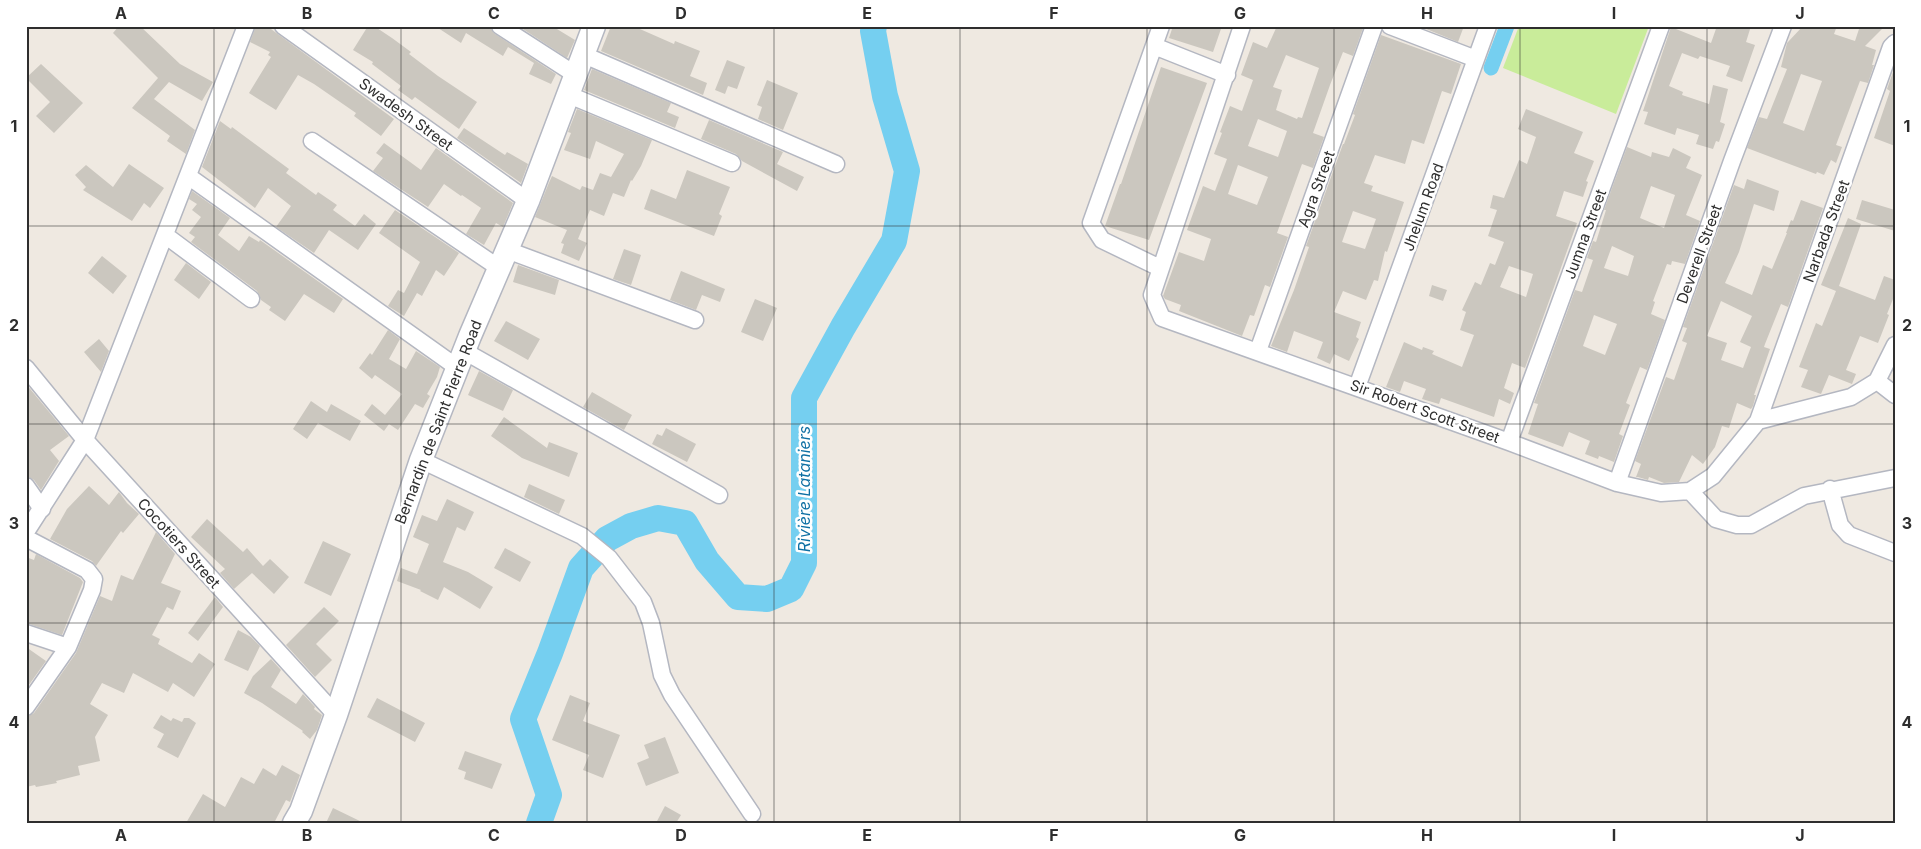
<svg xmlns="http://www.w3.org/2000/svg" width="1921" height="849" font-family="Inter,sans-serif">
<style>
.pitch{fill:#c9ec9a}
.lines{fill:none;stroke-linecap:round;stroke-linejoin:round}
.canal{stroke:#75cff0;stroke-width:15}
.river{stroke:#75cff0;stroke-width:26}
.building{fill:#cbc7bf;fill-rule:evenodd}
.street-casing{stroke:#b4b7c1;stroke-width:19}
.secondary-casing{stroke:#b4b7c1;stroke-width:25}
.street{stroke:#fff;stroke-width:16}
.secondary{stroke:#fff;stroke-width:22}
.grid{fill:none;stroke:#2e2e2e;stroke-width:1;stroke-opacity:0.55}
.labels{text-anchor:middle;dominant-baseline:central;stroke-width:5;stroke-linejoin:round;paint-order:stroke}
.street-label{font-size:15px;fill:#2e2e2e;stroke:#fff}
.water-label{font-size:16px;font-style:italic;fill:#0d6fa3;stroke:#fff}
.neatline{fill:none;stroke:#2e2e2e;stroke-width:2}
.grid-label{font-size:16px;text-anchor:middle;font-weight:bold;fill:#2e2e2e}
</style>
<rect width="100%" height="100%" fill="#efe9e1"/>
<path class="pitch" d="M1519,26H1649L1616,114L1503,68Z"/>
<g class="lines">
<path class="canal" d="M1491,68L1507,26"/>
<path class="river" d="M539,823L549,795L523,719L550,653L581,568L607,539L631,526L658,518L685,523L707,561L738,597L767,599L791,589L804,563V398L843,327L894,241L907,171L885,96L873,31L874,26"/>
</g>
<path class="building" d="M119,26H140L180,64L213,82L202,101L169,82L154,99L195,130L186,154L167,141L170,136L132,108L158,78L113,33Z
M256,26H267L275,32L394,119L381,136L354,116L356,113L314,84L298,75L276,110L249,93L271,57L268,55L270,52L250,42Z
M368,26H374L392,38L411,52L409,54L438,76L477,102L459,129L415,97L412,100L398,90L401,86L372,64L373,62L353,50Z
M435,26H489L495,34L556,74L551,84L529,74L534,63L508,47L503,56L466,33L461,43Z
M552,26L575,40L567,58L520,27Z
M611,26H633L674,44L675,41L700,51L690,76L707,83L703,95L601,51Z
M1173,26H1222L1213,52L1169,38Z
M1277,26H1359L1363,28L1353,56L1343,52L1330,85L1313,133L1324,137L1313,168L1302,164L1277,233L1288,237L1270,287L1265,285L1254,316L1250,315L1242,336L1179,311L1181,305L1165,299L1163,296L1179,252L1204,261L1211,239L1187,230L1203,186L1215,191L1227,159L1214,154L1222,133L1220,132L1230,106L1242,111L1253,80L1241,75L1253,42L1267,48ZM1286,55L1319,68L1302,118L1298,117L1297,119L1276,110L1282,90L1273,87ZM1258,119L1287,131L1278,157L1248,146ZM1238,165L1268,177L1257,205L1228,194Z
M1419,26H1464L1458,42Z
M1717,26H1751L1746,42L1755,45L1742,82L1726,76L1730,66L1700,56L1698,59L1682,53L1669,86L1683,92L1682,95L1709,104L1713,85L1728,89L1720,122L1725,124L1719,142L1716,141L1713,149L1696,144L1699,135L1677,128L1675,135L1644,124L1648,112L1643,111L1671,27L1711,43Z
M1803,26H1837L1834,34L1855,41L1860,26H1885L1865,46L1876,50L1872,65H1874L1868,83L1860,81L1836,145L1842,147L1836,163L1831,160L1824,175L1817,172L1816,174L1747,148L1759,117L1767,119L1787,69L1781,67L1787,43ZM1801,74L1822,81L1804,131L1783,123Z
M1381,35L1461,64L1451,94L1442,91L1424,144L1412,140L1405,164L1375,155L1364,183L1373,186L1371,191L1404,202L1387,252L1385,251L1378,281L1374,280L1366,300L1343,291L1334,312L1361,322L1356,337L1359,339L1349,361L1334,354L1330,364L1317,358L1323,342L1294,331L1287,352L1271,346L1294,290L1309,247L1306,246L1343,144H1344L1355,115L1353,114ZM1353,211L1376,219L1365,249L1342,242Z
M727,60L745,67L737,89L728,86L725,94L715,90Z
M41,64L83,103L54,133L36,116L50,102L26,78Z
M1161,67L1207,83L1149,240L1105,226L1120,184H1121Z
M592,69L671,103L667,112L679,117L675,128L584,90Z
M1893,72H1895V146L1874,138L1890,91L1887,89Z
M767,80L798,93L783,130L758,119L762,107L757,105Z
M577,109L652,140L641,166L632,181L631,180L624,197L613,193L604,216L590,210L578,239L587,243L579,261L561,253L564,244L561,243L567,230L535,217L548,185L552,176L580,190L582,186L593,190L600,173L611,177L624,154L596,141L590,159L564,150L571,133L568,132Z
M1526,109L1583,132L1574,153L1594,161L1586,181L1588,182L1583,197L1564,191L1556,216L1577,223L1525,368L1512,363L1504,388L1514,393L1510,404L1499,399L1494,417L1441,398L1439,404L1422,399L1426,389L1404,381L1400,392L1386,387L1404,342L1422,350L1423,347L1434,351L1432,354L1462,367L1474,335L1460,330L1466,312L1462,310L1475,282L1481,285L1490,263L1495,265L1504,242L1488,236L1497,210L1490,208L1493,195L1504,198L1519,160L1527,164L1536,137L1518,129ZM1509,266L1533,274L1526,297L1500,287Z
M709,120L783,152L777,164L804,177L797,191L742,161L736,154L701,139Z
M220,121L231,129L232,127L289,169L286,173L316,195L318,192L337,205L333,210L355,226L364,214L376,224L358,250L329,230L314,253L276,227L291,206L268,188L255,208L202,167Z
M464,128L505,155L507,152L528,164L521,183L457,138Z
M384,143L421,170L436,148L513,203L503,227L496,223L484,245L466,234L481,208L462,195L461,196L444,184L428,207L373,171L383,158L376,153Z
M1627,147L1651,157L1652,152L1669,157L1673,148L1691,157L1686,168L1702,175L1686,215L1700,221L1685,264L1672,261L1671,265L1667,264L1653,301L1655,302L1651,314L1665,320L1647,370L1640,367L1626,403L1630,405L1619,434L1623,436L1614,462L1599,456L1598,459L1585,454L1590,441L1569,432L1563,447L1528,434L1538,404L1534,403L1575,290L1582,292L1593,260L1587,258L1593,241L1596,242L1606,210H1604ZM1651,186L1675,195L1664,228L1640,218ZM1612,246L1634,256L1628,276L1604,268ZM1594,315L1617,324L1605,355L1583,346Z
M129,164L164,188L150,208L144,203L132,221L83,190L86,187L75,175L86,165L113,187Z
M687,170L730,187L719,214L722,216L714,236L644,209L651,189L676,199Z
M1747,179L1779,191L1774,211L1754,204L1739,252L1725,283L1752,295L1763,265L1772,269L1787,233H1786L1791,220L1793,221L1801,200L1823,208L1788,307L1781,304L1765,344L1764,347L1770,349L1754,395H1756L1753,406L1751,409L1737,403L1729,428L1722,426L1715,447L1703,464L1692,455L1679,482L1664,483L1649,477L1648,480L1638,477H1636L1641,464L1635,461L1666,377L1674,380L1687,343L1682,341L1687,328L1683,327L1734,185L1744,189ZM1721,301L1752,316L1740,342L1751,347L1743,368L1721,360L1727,343L1707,336Z
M192,191L230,218L218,235L239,251L249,236L259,242L260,240L343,299L334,313L304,294L285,321L269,310L271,307L261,300L257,291L191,242L195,237L189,233L201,217L192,210L197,204L189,199Z
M1862,200L1895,210V231L1856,219Z
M395,210L459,253L444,276L436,270L422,296L417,293L404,316L388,306L398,290L404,293L420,262L379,233Z
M1848,218L1861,224L1839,286L1875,300L1884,276L1895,280V294L1887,314L1889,315L1878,343L1860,336L1846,370L1856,374L1852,384L1829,375L1821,394L1801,387L1808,370L1799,367L1816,323L1822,326L1836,291L1821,285Z
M624,249L641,255L631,285L613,279Z
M102,256L127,276L113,294L88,273Z
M186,263L211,282L199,299L174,280Z
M518,265L559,280L555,295L513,282Z
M681,271L725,289L720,302L702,295L696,310L670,300Z
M1432,285L1447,290L1443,301L1429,296Z
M755,299L777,308L763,341L741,332Z
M506,321L540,339L528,360L494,341Z
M388,330L400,339L389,359L406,369L416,351L440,367L437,377L427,394L430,396L423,408L415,404L398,430L389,424L384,431L364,415L372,404L385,415L402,394L375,375L372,379L359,368L370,353L372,355Z
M99,339L109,351L101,372L84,352Z
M479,371L513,390L503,411L468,395Z
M26,384L69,436L50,450L59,461L41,490L34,480L26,476Z
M592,392L632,415L624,430L583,407Z
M311,401L327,412L331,404L361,421L350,441L318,423L307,439L293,429Z
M504,417L547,448L549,442L578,453L569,477L522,458L491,436Z
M666,428L696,444L687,462L652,444L657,434L662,436Z
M529,484L565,500L559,514L524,497Z
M89,486L109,505L119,492L127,503L139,514L123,533L121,531L96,566L92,561L50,539L67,509Z
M447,499L474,512L465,531L457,527L443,562L468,572L493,587L480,609L444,587L438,600L420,591L421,590L397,581L401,568L417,574L429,544L413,537L422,515L437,521Z
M207,519L243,552L247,548L263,566L270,559L289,577L274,594L252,573L234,589L220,573L225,569L191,537Z
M156,532L175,554L161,583L181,591L173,610L167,607L152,635L160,639L158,644L192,663L199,653L215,664L194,697L173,683L168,692L133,673L124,693L102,683L90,704L108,715L95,737L100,761L78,766L80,775L56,781L57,783L36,787L35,785L26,787V717L34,713L76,653L100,596L112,601L121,575L133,580Z
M323,541L351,554L331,596L304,583Z
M505,548L531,562L520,582L494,568Z
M36,554L80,578L83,582L62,635L26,623V557L34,560Z
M215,597L223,607L198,641L188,633Z
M324,607L339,621L316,644L332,660L315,677L286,645Z
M238,630L251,637L260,646L248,671L224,660Z
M26,647L46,661L26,689Z
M271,659L281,670L271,687L296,704L303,694L315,707L314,709L322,715L317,730L310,739L302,732L303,731L262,703L244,693L253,676Z
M570,695L590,703L583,721L620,735L603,778L583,770L589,755L552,740Z
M377,698L425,723L415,742L367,717Z
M161,715L171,721L173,718L182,722L184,718H189L196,723L178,758L157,747L164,734L153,728Z
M665,737L679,773L646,786L637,763L649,758L644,745Z
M465,751L502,764L492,789L464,779L466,772L458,769Z
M282,765L300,775L290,802L286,800L274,823H186L203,794L225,807L241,777L254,784L263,768L276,776Z
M665,806L681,815L676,823H656Z
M333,808L364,823H326Z"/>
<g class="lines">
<defs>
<path id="street" d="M283,26L528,201
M500,26L576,75
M1242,26L1152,295L1162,318L1509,442L1617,483L1661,493L1690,491L1713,476L1758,421L1891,47L1895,43
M1390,26L1476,59
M1154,46L1227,75
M584,55L836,164
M569,95L732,163
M312,141L499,268
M188,176L458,368
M165,235L251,299
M507,250L695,320
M1160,268L1102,240L1091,223L1161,26
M464,351L719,495
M1258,351L1374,26
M26,368L85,440L336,715
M1877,381L1895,395
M1357,387L1488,26
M1758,421L1851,397L1877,381L1895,345
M1509,442L1661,26
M421,460L582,536L609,558L643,602L651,623L662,675L672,695L752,814
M1617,483L1732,161L1783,26
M26,486L42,509
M1830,489L1840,525L1849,535L1895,553
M1690,491L1716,519L1737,525H1751L1804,496L1895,478
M26,532L85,440L246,26
M26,538L87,570L94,579L92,590L68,647L26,707
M26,633L68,647"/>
<path id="secondary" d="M294,823L301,811L336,715L421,460L470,336L528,201L594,26"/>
</defs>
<use href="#street" class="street-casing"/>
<use href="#secondary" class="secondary-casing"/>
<use href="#street" class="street"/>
<use href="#secondary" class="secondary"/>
</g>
<path class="grid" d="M214,26V823M401,26V823M587,26V823M774,26V823M960,26V823M1147,26V823M1334,26V823M1520,26V823M1707,26V823M26,226H1895M26,424H1895M26,623H1895"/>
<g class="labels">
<g class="street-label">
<text transform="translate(406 114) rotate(36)">Swadesh Street</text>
<text transform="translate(1316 189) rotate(-70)">Agra Street</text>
<text transform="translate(1423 207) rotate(-70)">Jhelum Road</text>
<text transform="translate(1826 231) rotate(-70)">Narbada Street</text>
<text transform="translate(1585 234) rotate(-70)">Jumna Street</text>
<text transform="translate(1699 254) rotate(-70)">Deverell Street</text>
<text transform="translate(1425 411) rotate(20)">Sir Robert Scott Street</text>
<text transform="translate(438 422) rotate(-69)">Bernardin de Saint Pierre Road</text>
<text transform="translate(179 543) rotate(48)">Cocotiers Street</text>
</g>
<g class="water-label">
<text transform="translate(804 489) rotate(-90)">Rivière Lataniers</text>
</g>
</g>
<rect width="1921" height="849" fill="none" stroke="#ffffff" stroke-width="55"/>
<rect x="28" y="28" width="1866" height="794" class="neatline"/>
<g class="grid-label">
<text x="121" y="19">A</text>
<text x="307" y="19">B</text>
<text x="494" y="19">C</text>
<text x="681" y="19">D</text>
<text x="867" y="19">E</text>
<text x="1054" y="19">F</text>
<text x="1240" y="19">G</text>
<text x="1427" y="19">H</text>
<text x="1614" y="19">I</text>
<text x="1800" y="19">J</text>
<text x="14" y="132">1</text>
<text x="1907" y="132">1</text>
<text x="14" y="331">2</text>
<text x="1907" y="331">2</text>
<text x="14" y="529">3</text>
<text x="1907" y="529">3</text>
<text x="14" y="728">4</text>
<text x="1907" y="728">4</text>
<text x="121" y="841">A</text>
<text x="307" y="841">B</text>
<text x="494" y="841">C</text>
<text x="681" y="841">D</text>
<text x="867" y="841">E</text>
<text x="1054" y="841">F</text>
<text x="1240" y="841">G</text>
<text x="1427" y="841">H</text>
<text x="1614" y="841">I</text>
<text x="1800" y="841">J</text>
</g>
</svg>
